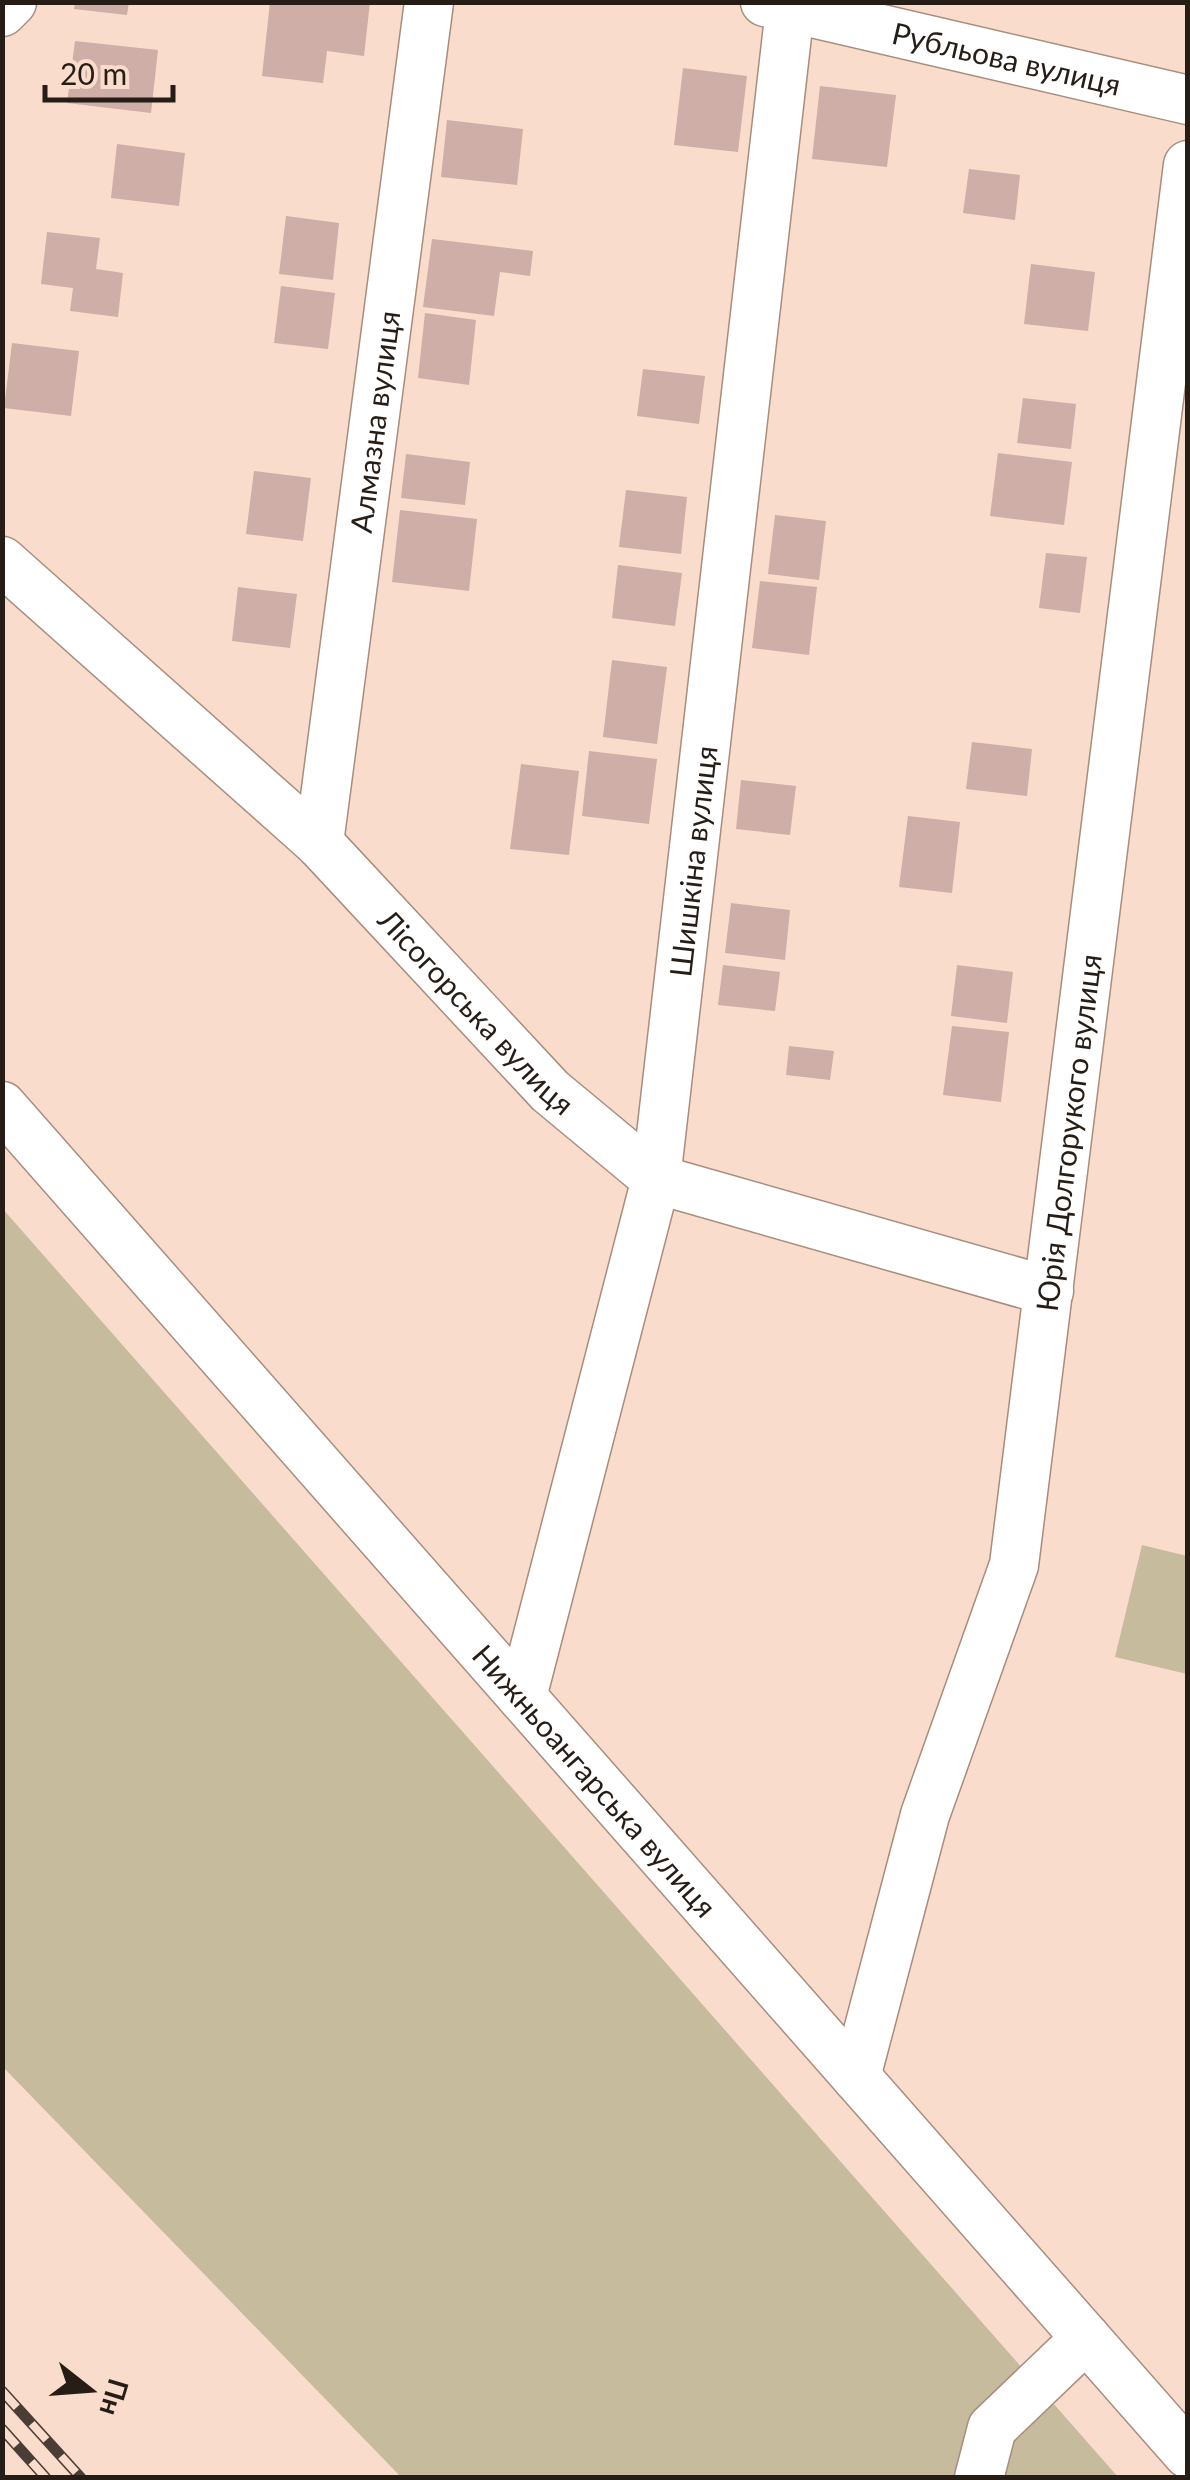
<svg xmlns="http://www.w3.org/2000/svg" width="1190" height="2480" font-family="Lato,sans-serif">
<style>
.green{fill:#c7bb9e}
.building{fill:#ceaea6}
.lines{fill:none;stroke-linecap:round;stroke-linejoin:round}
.minor-casing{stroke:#a88d7e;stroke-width:51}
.minor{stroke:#fff;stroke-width:48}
.rail-casing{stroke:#4a3d35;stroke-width:11}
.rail{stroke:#f9dccc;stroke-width:8;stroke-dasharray:22;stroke-linecap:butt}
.labels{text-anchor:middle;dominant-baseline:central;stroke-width:8;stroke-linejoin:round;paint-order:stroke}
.street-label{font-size:30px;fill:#271d17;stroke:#f9dccc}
</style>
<rect width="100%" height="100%" fill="#f9dccc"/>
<path class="green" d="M2,1208L1118,2477H401L3,2067Z
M1142,1545L1187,1556V1674L1115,1657Z"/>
<path class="building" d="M75,2H129L127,15L74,9Z
M270,2H370L364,56L327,51L323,83L262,76Z
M75,41L158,50L151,113L67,103Z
M683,68L747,76L738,152L674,145Z
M820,86L896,95L887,167L812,159Z
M447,120L523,129L517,185L441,177Z
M117,144L185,153L179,206L111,198Z
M969,169L1020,175L1015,220L963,213Z
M286,216L339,223L333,280L279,274Z
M47,232L100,238L96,269L123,273L118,317L70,311L73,288L41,284Z
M432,239L533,251L530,276L500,272L494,316L423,307Z
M1031,264L1095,272L1088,331L1024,324Z
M281,286L335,293L328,349L274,343Z
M425,313L476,320L469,385L418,378Z
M12,343L79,351L71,416L4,408Z
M643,369L705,376L699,424L637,416Z
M1023,398L1076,404L1071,449L1017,443Z
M998,453L1072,462L1064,525L990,516Z
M406,454L470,462L465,505L401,498Z
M254,471L311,478L303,541L246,534Z
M626,490L687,497L681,554L619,547Z
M400,510L477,519L469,591L392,582Z
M775,515L826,521L819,580L768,574Z
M1046,553L1087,557L1080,613L1039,608Z
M618,565L682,573L675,626L612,618Z
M760,581L817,587L809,655L752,648Z
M238,587L297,594L290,648L232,641Z
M612,660L667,667L657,744L603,737Z
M972,742L1032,749L1027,796L966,789Z
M589,751L657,759L649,824L582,816Z
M521,764L579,771L569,855L510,849Z
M741,780L796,786L790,835L736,829Z
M908,816L960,822L952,893L899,887Z
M731,903L790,910L785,960L725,953Z
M723,965L780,972L775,1011L718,1005Z
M957,965L1013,972L1007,1023L951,1016Z
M952,1026L1009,1032L1001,1102L943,1095Z
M789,1046L834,1051L830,1080L786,1075Z"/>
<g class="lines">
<defs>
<g id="minor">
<path id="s1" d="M765,2L1188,100"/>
<path d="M2,12L12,2"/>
<path id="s2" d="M2,561L319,843L550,1091L656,1179L1049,1291"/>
<path id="s3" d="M319,843L429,2"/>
<path id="s4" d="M2,1106L1188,2454"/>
<path id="s5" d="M522,1697L656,1179L790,9"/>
<path id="s6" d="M856,2077L925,1815L1014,1565L1188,165"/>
<path d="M979,2478L992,2428L1086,2338"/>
</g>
</defs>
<use href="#minor" class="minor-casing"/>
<use href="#minor" class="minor"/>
<defs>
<path id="rail" d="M2,2391L81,2478
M2,2429L46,2478"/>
</defs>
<use href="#rail" class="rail-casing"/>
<use href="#rail" class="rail"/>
</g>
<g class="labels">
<g class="street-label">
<text stroke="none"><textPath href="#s1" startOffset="248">Рубльова вулиця</textPath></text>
<text stroke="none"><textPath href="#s3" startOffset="425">Алмазна вулиця</textPath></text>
<text stroke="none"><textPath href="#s5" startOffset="855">Шишкіна вулиця</textPath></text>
<text stroke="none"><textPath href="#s2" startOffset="655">Лісогорська вулиця</textPath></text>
<text stroke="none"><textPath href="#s6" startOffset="972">Юрія Долгорукого вулиця</textPath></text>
<text stroke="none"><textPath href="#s4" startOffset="898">Нижньоангарська вулиця</textPath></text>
</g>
</g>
<rect width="1190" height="2480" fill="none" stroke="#271d17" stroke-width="10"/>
<g transform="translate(90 2390) rotate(107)" stroke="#f9dccc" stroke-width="8" paint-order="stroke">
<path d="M0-8L18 38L0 25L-18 38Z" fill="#271d17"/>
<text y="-15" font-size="28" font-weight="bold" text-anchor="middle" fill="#271d17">Пн</text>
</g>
<path d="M45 85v15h128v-15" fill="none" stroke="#271d17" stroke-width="5"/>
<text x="60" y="85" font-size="30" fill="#271d17" stroke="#f9dccc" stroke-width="8" paint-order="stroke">20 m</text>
</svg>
